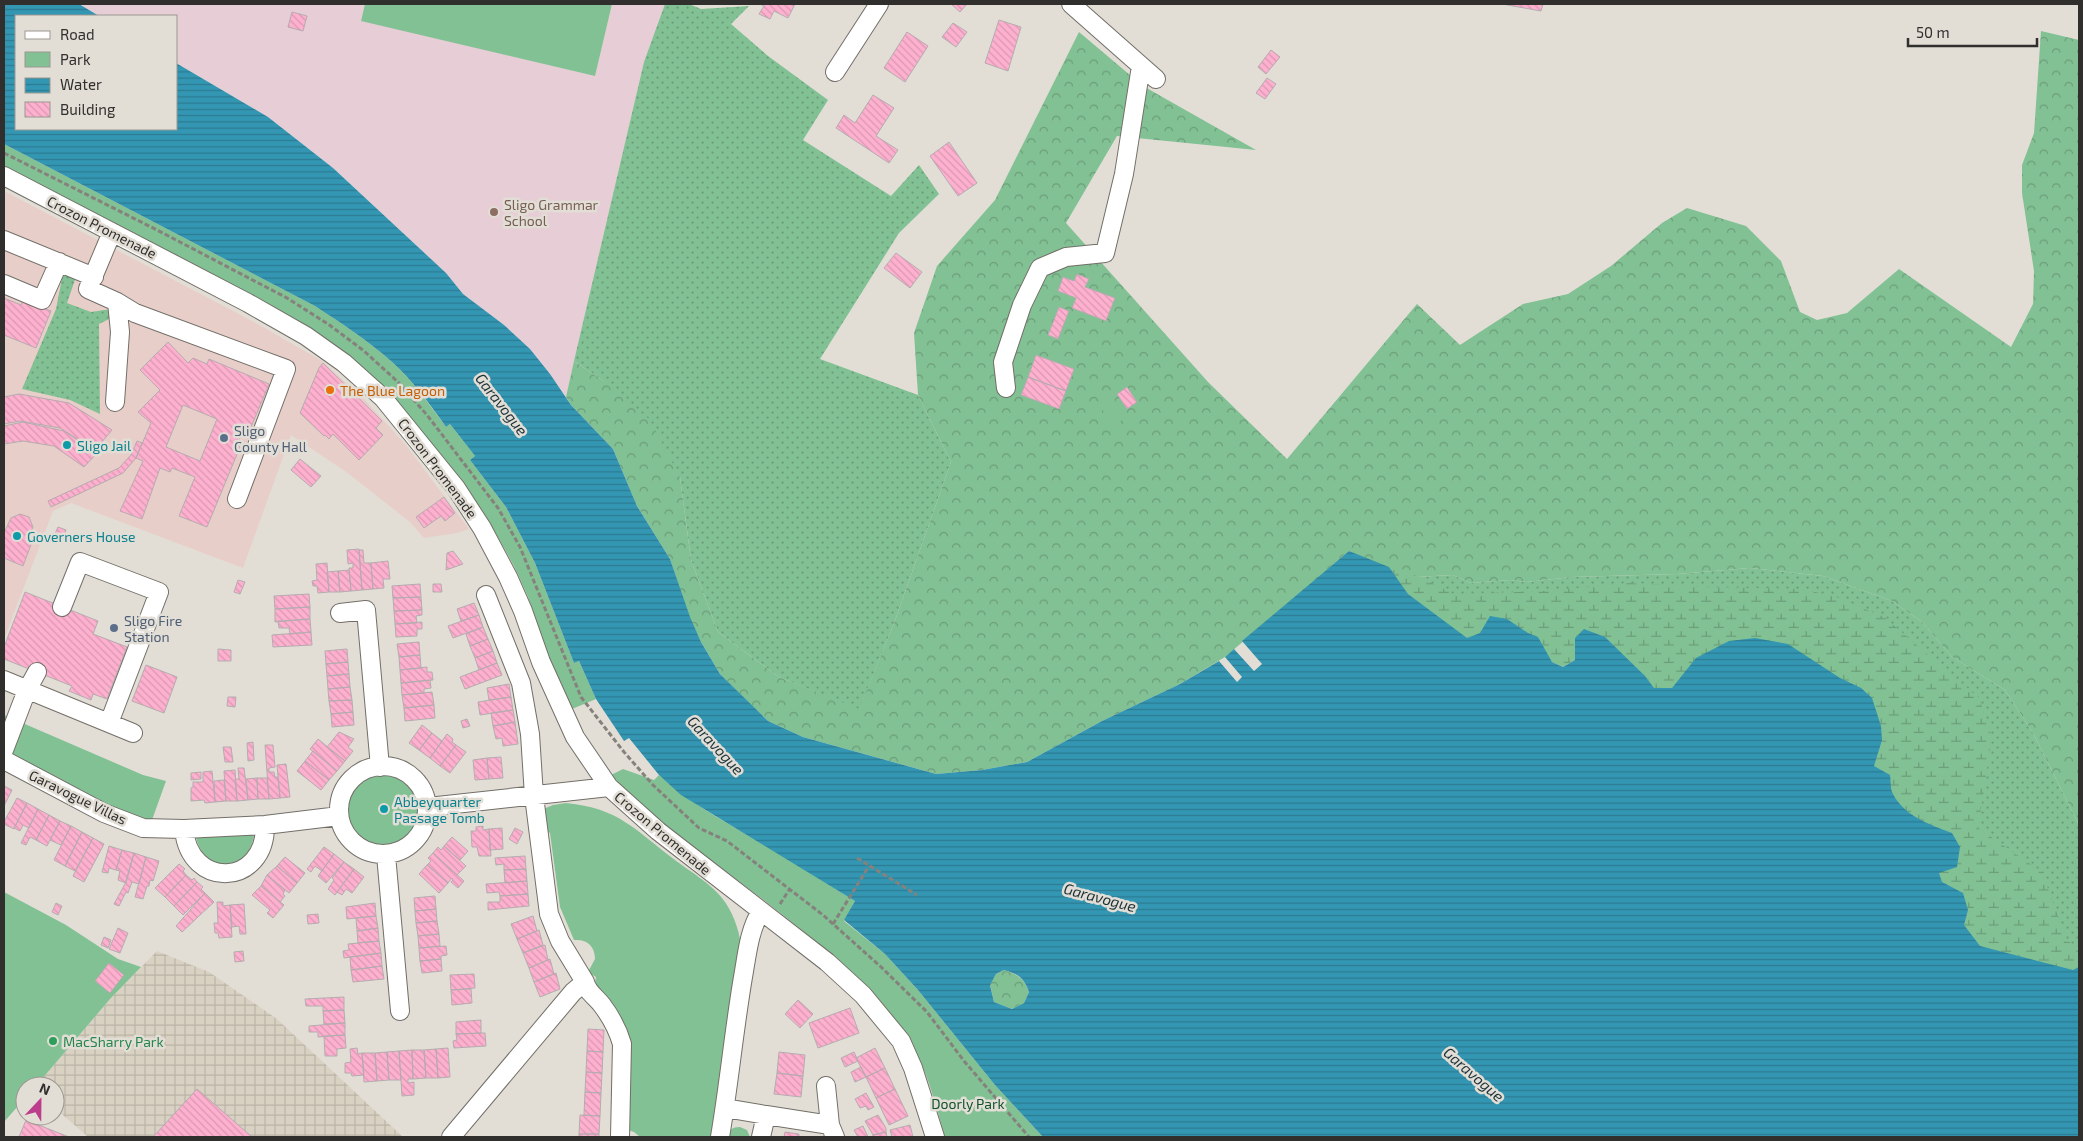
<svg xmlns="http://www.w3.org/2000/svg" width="2083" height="1141" font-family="'Exo 2',sans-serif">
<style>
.commercial{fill:#e8cec9}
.industrial{fill:url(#industrial-grid)}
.education{fill:#e6cdd6}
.grass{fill:url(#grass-dots)}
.forest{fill:url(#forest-crowns)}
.wetland{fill:url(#wetland-marsh)}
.green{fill:#82c194}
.water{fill:url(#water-rules);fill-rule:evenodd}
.building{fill:url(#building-back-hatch);stroke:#b5acaf;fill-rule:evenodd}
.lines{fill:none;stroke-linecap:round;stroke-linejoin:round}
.minor-casing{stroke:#726f68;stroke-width:20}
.path{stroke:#85827d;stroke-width:3;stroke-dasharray:5 2.5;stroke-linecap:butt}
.minor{stroke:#fff;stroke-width:18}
.education-dot{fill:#8d6e63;stroke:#e2ded6;stroke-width:2}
.food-dot{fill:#e8710a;stroke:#e2ded6;stroke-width:2}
.service-dot{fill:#5c6f8a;stroke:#e2ded6;stroke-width:2}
.culture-dot{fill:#0f9aa8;stroke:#e2ded6;stroke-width:2}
.leisure-dot{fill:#2e9e5b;stroke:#e2ded6;stroke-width:2}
.labels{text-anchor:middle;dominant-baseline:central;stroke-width:5;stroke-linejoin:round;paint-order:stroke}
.education-label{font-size:14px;fill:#785e54;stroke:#e2ded6;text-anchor:start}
.street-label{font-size:14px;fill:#312f2d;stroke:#e2ded6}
.food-label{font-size:14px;fill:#c56008;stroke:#e2ded6;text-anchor:start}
.service-label{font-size:14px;fill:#4e5e75;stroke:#e2ded6;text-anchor:start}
.culture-label{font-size:14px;fill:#0d838f;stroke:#e2ded6;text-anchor:start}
.leisure-label{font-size:14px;fill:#27864d;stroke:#e2ded6;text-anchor:start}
.park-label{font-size:14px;fill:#10542d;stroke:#e2ded6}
.water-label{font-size:15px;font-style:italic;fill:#1b3138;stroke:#e2ded6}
</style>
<defs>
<pattern id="industrial-grid" width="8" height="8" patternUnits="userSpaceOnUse" patternTransform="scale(1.25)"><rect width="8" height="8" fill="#d9d2c3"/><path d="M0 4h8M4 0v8" fill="none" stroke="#bbb5a8"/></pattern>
<pattern id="grass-dots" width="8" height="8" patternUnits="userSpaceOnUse" patternTransform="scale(1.25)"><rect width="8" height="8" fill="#82c194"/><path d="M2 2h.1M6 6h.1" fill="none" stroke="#6b9d79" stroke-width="1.8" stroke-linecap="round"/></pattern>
<pattern id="forest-crowns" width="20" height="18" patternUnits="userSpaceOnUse" patternTransform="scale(1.25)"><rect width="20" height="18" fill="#82c194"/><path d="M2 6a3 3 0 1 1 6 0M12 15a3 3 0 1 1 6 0" fill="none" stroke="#6b9d79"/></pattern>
<pattern id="wetland-marsh" width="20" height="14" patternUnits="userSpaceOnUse" patternTransform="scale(1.25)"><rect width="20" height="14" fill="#82c194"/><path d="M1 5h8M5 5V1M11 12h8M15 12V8" fill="none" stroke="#6b9d79"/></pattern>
<pattern id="water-rules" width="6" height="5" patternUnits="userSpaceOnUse" patternTransform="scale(1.25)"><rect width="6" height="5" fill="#3396b3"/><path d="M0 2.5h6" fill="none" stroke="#2c7b92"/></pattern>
<pattern id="building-back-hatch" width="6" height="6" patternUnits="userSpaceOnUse" patternTransform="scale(1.25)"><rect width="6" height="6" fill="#feb0cf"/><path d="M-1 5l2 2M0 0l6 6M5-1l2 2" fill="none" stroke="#da98b2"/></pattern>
</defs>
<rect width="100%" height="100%" fill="#e2ded6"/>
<path class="commercial" d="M4,191L256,323L322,361L365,400L405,444L469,529L457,533L424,538L410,522L345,471L291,435L243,568L71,503L53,511L4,639Z"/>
<path class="industrial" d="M157,951L209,972L277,1019L403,1137H88L55,1108V1086H36L110,999Z"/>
<path class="education" d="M79,4H365L361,20L595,76L612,4H665L644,62L566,397L530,349L463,294L446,273L333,168L268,117L176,63V16H99Z"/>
<path class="grass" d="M665,4H689L701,9L749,6L731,24L768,56L828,100L803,140L891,196L919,165L939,194L899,233L820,359L918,395L951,462L893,626L859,710L779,677L718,632L691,560L680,477L602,380L574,361L644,62Z
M64,268L77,274L67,303L91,312L111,309V318L99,324L100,414L70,400L22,389L56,309Z
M1750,568L1823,576L1892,601L1922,622L1952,657L2005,690L2033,733L2079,825V967L1575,638L1397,578L1453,575L1471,583L1510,580L1526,582L1572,577L1677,574Z"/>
<path class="forest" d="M2041,31L2079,40V825L2033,733L2005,690L1952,657L1922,622L1892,601L1823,576L1750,568L1677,574L1572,577L1526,582L1510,580L1471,583L1453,575L1397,578L1349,551L1225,657L1180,684L1102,721L1027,762L982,770L936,774L803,737L768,721L749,703L720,674L701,642L689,617L670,559L637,506L613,449L571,405L566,397L574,361L602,380L650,420L680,477L691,560L718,632L779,677L859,709L893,626L951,462L918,395L914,333L937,266L995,200L1079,32L1143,86L1256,150L1117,136L1066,223L1208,382L1287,459L1417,304L1460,345L1523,304L1568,294L1611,266L1662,223L1687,208L1746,226L1781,261L1800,312L1817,320L1847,313L1899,269L2011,347L2033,304L2034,271L2022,193V165L2034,133Z
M1004,970C1018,975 1024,978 1029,992L1024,1003L1012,1009L994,1002L990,984L996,974Z"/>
<path class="wetland" d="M1400,568L1454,594L1547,591L1629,583L1704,587L1800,589L1834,596L1884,617L1979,698L1992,737L1978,828L2042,872L2067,941L2079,947V1137L1672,688H1654L1645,676L1575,660L1563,667L1552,662L1470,652L1378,575Z"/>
<path class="green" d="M365,4H612L595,76L361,21Z
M4,144L315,306C341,323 367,340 391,361C412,380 429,404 446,427L450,424L475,456L470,460L506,507L535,563L574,663L579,661L596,699L572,709L562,692L544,648L528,597L514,566L490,523L448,465L388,390L323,337L247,292L4,166Z
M1111,395L1126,417L1114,426L1098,404Z
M4,715L143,775L166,781L152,820H141L120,813L4,751Z
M623,769L654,780L659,775C690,803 719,818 754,839C788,859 821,880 855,901L844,921L885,954L918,990L995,1085L1043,1137H945C935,1103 927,1068 908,1038C890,1009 864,985 839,962C772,901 696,853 627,795L611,775Z
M346 810a37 37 0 1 1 74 0a37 37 0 1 1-74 0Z
M566,803C619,808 635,830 675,860C691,872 710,883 722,898C733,912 738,927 741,944L711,1137H640L634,1132L624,1129L631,1049L594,989L596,977L588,972L595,959C595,946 587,939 574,940L560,907L550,833L543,828L541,810L553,805Z
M254,834C250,872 204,875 196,837Z
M4,892L66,925L118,959L141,967L110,999L36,1086H25V1098L4,1122Z
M740,1127L747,1130L750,1137H727C729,1130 732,1127 740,1127Z"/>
<path class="water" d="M4,4H79L99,16H16V129H176V63L268,117L333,168L446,273L463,294L504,325L530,349L550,374L571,405L613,449L637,506L670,559L690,617L701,642L720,674L768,721L803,737L936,774L982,770L1027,762L1102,721L1180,684L1219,661L1237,682L1242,677L1225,657L1234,649L1254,671L1262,664L1242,641L1349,551L1389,567L1408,594L1467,638L1480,633L1490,616L1507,619L1528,633L1538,637L1552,662L1563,667L1575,660V638L1584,629L1605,637L1645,676L1654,688H1672L1696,658L1729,641L1755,638L1788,644L1840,678L1861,688L1872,698L1881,726L1882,740L1874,766L1890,775C1891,781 1890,789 1893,794C1904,816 1931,825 1952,833L1960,847L1957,867L1939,873L1942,882L1963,893L1968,910L1964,925L1980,946L2073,970L2079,967V1137H1043L995,1085L918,990L885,954L844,920L855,901L681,795L659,775L629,738L624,741L596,699L579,661L574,663L535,563L506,507L470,460L475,456L450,424L446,427C430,404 412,380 391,361C367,340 341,323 315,306L4,144ZM1004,970C1018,974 1024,978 1029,992L1024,1003L1012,1009L994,1002L990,985L996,974Z"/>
<path class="building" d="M760,4H795L788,18L774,11L770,19L759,14L764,6Z
M951,4H967L960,12Z
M1502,4H1543L1541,11Z
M292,12L307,16L303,31L288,27Z
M999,20L1021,27L1008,71L985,63Z
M953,23L967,32L956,47L942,37Z
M907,32L928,46L905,82L884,68Z
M1271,50L1280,57L1266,74L1258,67Z
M1267,78L1276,84L1265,99L1256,93Z
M873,95L894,108L876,136L898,150L889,163L836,128L844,115L855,123Z
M949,142L977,183L958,196L930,156Z
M896,253L922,272L910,288L884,268Z
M1077,274L1089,279L1085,287L1115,298L1106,321L1072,308L1076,298L1058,291L1063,277L1074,281Z
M4,298L21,305L23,300L51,311L36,348L4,335Z
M1059,307L1069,311L1058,339L1048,335Z
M168,342L188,363L193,358L207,364L209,359L269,384L249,432L243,429L237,445L240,447L207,527L179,516L195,477L172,468L170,472L160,468L142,519L120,511L143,461L136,458L151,423L138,412L160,390L140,370ZM183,405L217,419L200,461L166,447Z
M1036,355L1074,369L1066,391L1028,377Z
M323,363L382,421L376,428L383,435L359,460L333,434L329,439L325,435L324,436L300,413L319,368Z
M1028,377L1066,391L1059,409L1021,395Z
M1127,387L1137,402L1127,409L1117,394Z
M19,394L69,403L112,430L95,450L60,428L20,421L4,424V397Z
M23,422L64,431L97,453L84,467L54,446L23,441L4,444V426Z
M137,441L142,443L136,458L123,473L51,507L48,501L119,468L131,455Z
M300,459L321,476L311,487L291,470Z
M444,497L455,513L445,521L441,516L424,528L416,517Z
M20,514L29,517L33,527L28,540L32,542L23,566L4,558V530L5,531L11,518Z
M58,527L66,530L63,539L54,536Z
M359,549L362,590L351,591L349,568H353V563L348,564L347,550Z
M359,550H363L364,563H371L373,589L362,590Z
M453,551L463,564L446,570L447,553Z
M388,561L390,579H383L384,588L373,589L371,563Z
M327,563L329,592L318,593L317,586H313L312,581L317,580L316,564Z
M349,570L351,591L340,592L338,571Z
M338,571L340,592H329L327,572Z
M238,580L245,582L240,594L234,592Z
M420,584L421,597L393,598L392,586Z
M433,584H441L442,592H433Z
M25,592L98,621L93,634L127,647L107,699L93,694L91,700L69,691L72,686L4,659V647Z
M309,594L310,607L275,609L274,596Z
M421,597L422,610L394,611L393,598Z
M474,603L479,615L461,621L457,609Z
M310,607V619L275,622V609Z
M422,610V615L416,616L417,623L395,624L394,611Z
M479,615L483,627L453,638L448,626Z
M310,619L311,632L290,634L289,628H279L278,621Z
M422,622V629H417V636L396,637L395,624Z
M483,627L488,639L470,646L466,634Z
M311,632L312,645L273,647L272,635Z
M488,639L493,651L475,658L470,646Z
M419,642L420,655L399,657L397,644Z
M218,649L231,650V661H218Z
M347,649L348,662L326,664L325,651Z
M493,651L497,663L479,670L475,658Z
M420,655L421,668L400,670L399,657Z
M348,662L349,674L327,676L326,664Z
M497,663L502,675L465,689L460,677Z
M146,665L177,677L164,713L132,701Z
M427,667V672H432L433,680L401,683L400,670Z
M349,674L350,687L328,689L327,676Z
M430,680L431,688L424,689V693L402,695L401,683Z
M509,684L511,697L489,700L487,688Z
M350,687L352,700L329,701L328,689Z
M432,692L434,705L404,708L402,695Z
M228,697H236L235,707L227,706Z
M511,697L513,710L480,715L478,702Z
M352,700L353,712L331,714L329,701Z
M434,705L435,718L405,721L404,708Z
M513,710L515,722L493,726L491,713Z
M353,712L354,725L332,727L331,714Z
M467,719L470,726L463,728L461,721Z
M515,722L518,744L503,746L502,738L496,739L493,726Z
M422,725L432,733L419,750L409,743Z
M339,732L354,739L348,747L353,751L345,761L327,747Z
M432,733L442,741L430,758L419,750Z
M447,734L453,739L452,742L456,745L440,766L430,758Z
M318,739L345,761L337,771L310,749Z
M253,742L254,760L248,761L247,743Z
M265,745H273L275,767L269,768V772H274L275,777H278L280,798L269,799Z
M456,745L466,752L450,773L440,766Z
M223,747H231L233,762H225Z
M313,751L337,771L329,780L305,761Z
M501,757L503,778L489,779L487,758Z
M487,758L489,779L475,780L473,760Z
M305,761L329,780L321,790L297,771Z
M286,764L290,797L280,798L277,765Z
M238,768H244L248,800L237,801L235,779H239Z
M235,770L237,801H226L224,771Z
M212,771L215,802L205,803L204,800L191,801V788L193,787V782H203V772Z
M201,772V779L191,780V773Z
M257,778L258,799L248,800L246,779Z
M257,778H267L269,799H258Z
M224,780L226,801L215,802L214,781Z
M4,786L12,790L4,806Z
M17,798L27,803L14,829L4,824V822Z
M27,803L38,809L29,828L23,825L20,831L14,828Z
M38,809L49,815L36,840L30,837L26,845L21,843Z
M49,815L60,821L47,846L36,840Z
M60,821L71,826L61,845L50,840Z
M71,826L82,832L65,866L54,860Z
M483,826V830L489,829L491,856H479L477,847H472L471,831H476V827Z
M502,828L503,849L490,850L489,829Z
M515,828L523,832L517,844L509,839Z
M82,832L93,838L75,871L65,866Z
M452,837L468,851L460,860L444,846Z
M93,838L104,844L84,882L73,876Z
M109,846L122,850L116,870L109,868L108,873L102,872Z
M444,846L466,866L457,875L433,853L438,847L441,850Z
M324,847L334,854L322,871L315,866L311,872L307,869Z
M122,850L134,853L126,883L118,880L120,871L116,870Z
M134,853L146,857L139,884L132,882L128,893L126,892L119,906L114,904L125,884Z
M433,853L464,881L458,888L451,882L453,880L452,878L448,883L427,865L431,861L428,858Z
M334,854L344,862L326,883L318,876Z
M525,856L526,869L504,870V864L496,865L495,858Z
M146,857L159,861L153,881L150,880L149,886H147L143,899L135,897Z
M285,857L305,873L297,883L277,866Z
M344,862L354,869L335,895L328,889L334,880L332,878Z
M179,864L185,869L183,871L186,875L165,897L155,888Z
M427,865L448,883L439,893L419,874Z
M277,866L297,883L289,893L267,875Z
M354,869L364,877L352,893L346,889L342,895L337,892Z
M526,869L527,881L505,883L504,870Z
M186,875L192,880L194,878L197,882L174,906L165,897Z
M267,875L285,890L283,894L285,896L280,902L261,886Z
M527,881L528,894L500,896L499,892L487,893L486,884Z
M197,882L203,887L201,889L205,893L183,915L174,906Z
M261,886L284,905L273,918L267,913L270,910L252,895Z
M205,893L214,902L182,932L176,926Z
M528,894L529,906L488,910V902H500V896Z
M435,896L436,909L415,911L414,898Z
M217,902H223V906L230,905L232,937L219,938L218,933H215L214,923H218Z
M56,903L62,906L58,915L52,912Z
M375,903L376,916L347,919L346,907Z
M244,904L246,934H240L239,926L232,927L230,905Z
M436,909L437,921L416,923L415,911Z
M318,914L319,923L308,924L307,915Z
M376,916L378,928L357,931L356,918Z
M533,916L537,931L517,939L511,924Z
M437,921L439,934L418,936L416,923Z
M118,928L128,933L120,953L109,949Z
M378,928L379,941L358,943L357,931Z
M539,930L543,945L523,953L517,939Z
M439,934L440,946L419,948L418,936Z
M104,937L111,940L108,948L101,945Z
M379,941L381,953L344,958L343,951L349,950L348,944Z
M545,945L548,960L529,968L523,953Z
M446,946L447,955L441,956V959L420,961L419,948Z
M243,951L244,961L235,962L234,952Z
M381,953L382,966L351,970L350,957Z
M441,959L442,971L422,973L420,961Z
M550,959L554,974L534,982L529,968Z
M109,963L124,975L110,993L95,981Z
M382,966L384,979L353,982L351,970Z
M556,973L560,989L540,997L534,982Z
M474,974L475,988L451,990L450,975Z
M471,989L472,1003L452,1005L451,990Z
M344,997V1010L323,1011V1006H306L305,999Z
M798,1000L813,1014L800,1028L785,1014Z
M850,1008L859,1033L818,1048L809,1023Z
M344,1010L345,1023L324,1024L323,1011Z
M481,1020V1033L456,1034V1022Z
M345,1023V1035L318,1037V1032H309V1026Z
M588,1029L604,1030L603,1052L587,1051Z
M485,1033L486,1046L454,1048L453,1041L457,1040L456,1034Z
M345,1035L346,1048L337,1049V1056H325L324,1036Z
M357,1048L358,1054L362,1053L364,1075L352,1076L351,1073H345V1063L351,1062L350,1049Z
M448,1048L450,1077L438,1078L436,1049Z
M875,1048L885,1068L866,1077L856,1058Z
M436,1049L438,1078H426L424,1050Z
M412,1050L413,1079H408V1083L414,1082V1095L402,1096L399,1051Z
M412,1050H424L426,1078L413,1079Z
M399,1051L401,1080H389L387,1052Z
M587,1051L603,1052L602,1073L586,1072Z
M387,1052L389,1080L377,1081L375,1053Z
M779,1052L805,1055L803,1076L777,1073Z
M854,1052L858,1061L845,1067L841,1058Z
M362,1053H375L377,1081L364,1082Z
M861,1067L866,1077L855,1082L851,1072Z
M885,1068L895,1089L876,1098L866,1077Z
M586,1072L602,1073L601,1093L585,1092Z
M777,1073L803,1076L801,1097L774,1094Z
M197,1089L252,1137H153Z
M895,1089L908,1116L889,1125L876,1098Z
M585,1092L601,1093L600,1116L584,1115Z
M866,1093L874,1107L868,1110L866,1106L860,1108L855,1099Z
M580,1115L600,1116L599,1134H579Z
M878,1115L886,1128V1132L873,1135L865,1121Z
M26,1120L69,1137H19Z
M910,1125L913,1137H892L890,1130Z
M863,1126L868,1137H858L854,1130Z
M785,1132L799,1134V1137H784Z
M886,1132L887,1137H873V1135Z
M579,1134H599V1137H579Z"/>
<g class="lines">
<defs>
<path id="minor" d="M1071,4L1156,79
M835,72L879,4
M4,176L248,303L306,336L344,363L383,398L456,488L482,528L508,577L523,611L541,662L575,737L609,787L658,831L827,962L863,995L901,1041L913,1068L935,1137
M112,232L88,289L117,302L135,313L286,369L237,499
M4,240L94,277
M4,284L42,300L59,262
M1006,388L1003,362L1022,305L1040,268L1066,257L1105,253L1124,174L1141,66
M115,402L120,332L117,302
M486,595L521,683L530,734L534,796L549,914L560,941L585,982C587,992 596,997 602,1005C611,1017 618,1030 622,1044L620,1137
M62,607L80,562L159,592L109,723
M340,613L366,610L380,767
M4,680L133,733
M4,750L27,690L37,672
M4,760L104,813L143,828L184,829L265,825L339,816
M339 810a44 44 0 1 1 88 0a44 44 0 1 1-88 0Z
M428,807L609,787
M184,829C189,890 266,887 265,825
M386,855L400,1011
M826,1086L830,1125
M725,1108L766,1115L761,1137
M766,1115L830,1125L835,1137
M451,1137L573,992L585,982
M720,1137C729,1084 734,1030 743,977C747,955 749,930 761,911"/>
</defs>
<use href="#minor" class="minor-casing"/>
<path class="path" d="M4,153L157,230L287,298L328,324L364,351L398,382L427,415L498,508L520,547L581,697L624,752L653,785L699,828L727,841L823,915L880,966L927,1012L964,1061L1029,1137
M857,858L917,895
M780,904L789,890
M833,924L869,866"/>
<use href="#minor" class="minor"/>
</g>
<circle class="education-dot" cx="494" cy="212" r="5"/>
<circle class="food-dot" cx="330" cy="390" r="5"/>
<g class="service-dot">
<circle cx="224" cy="438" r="5"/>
<circle cx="114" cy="628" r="5"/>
</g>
<g class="culture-dot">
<circle cx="67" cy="445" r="5"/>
<circle cx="17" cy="536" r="5"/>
<circle cx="384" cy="809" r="5"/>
</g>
<circle class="leisure-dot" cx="53" cy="1041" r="5"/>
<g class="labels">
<g class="education-label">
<text x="504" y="204">Sligo Grammar<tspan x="504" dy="16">School</tspan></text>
</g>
<g class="street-label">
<text transform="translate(102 227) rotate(27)">Crozon Promenade</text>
<text transform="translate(438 468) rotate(53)">Crozon Promenade</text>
<text transform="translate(78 797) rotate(26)">Garavogue Villas</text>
<text transform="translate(663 833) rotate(40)">Crozon Promenade</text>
</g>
<g class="food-label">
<text x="340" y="390">The Blue Lagoon</text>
</g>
<g class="service-label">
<text x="234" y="430">Sligo<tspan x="234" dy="16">County Hall</tspan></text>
<text x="124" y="620">Sligo Fire<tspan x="124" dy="16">Station</tspan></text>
</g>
<g class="culture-label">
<text x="77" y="445">Sligo Jail</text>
<text x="27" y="536">Governers House</text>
<text x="394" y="801">Abbeyquarter<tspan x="394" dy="16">Passage Tomb</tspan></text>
</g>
<g class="leisure-label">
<text x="63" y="1041">MacSharry Park</text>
</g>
<g class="park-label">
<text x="968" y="1103">Doorly Park</text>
</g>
<g class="water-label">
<text transform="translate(502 404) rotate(52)">Garavogue</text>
<text transform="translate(716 745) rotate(47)">Garavogue</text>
<text transform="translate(1100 897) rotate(15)">Garavogue</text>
<text transform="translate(1474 1074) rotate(41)">Garavogue</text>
</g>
</g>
<rect width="2083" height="1141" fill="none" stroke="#312f2d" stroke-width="10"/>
<rect x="15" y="15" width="162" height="115" fill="#e2ded6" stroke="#9b9892"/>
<rect x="25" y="31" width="25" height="8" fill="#ffffff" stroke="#9b9892"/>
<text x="60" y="40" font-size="15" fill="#312f2d">Road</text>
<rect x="25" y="52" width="25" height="15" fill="#82c194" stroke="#9b9892"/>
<text x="60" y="65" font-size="15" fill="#312f2d">Park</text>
<rect x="25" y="78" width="25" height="15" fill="url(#water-rules)" stroke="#9b9892"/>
<text x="60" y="90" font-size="15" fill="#312f2d">Water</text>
<rect x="25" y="102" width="25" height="15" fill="url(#building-back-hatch)" stroke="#9b9892"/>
<text x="60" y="115" font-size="15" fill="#312f2d">Building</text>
<g transform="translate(40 1101) rotate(22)"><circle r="24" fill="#e2ded6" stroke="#9b9892"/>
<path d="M0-4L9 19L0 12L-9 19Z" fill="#bb3d8b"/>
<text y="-8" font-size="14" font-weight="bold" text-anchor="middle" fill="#312f2d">N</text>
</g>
<path d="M1908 38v8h129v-8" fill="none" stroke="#312f2d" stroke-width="2.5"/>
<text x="1916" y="38" font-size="15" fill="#312f2d" stroke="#e2ded6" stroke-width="4" paint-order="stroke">50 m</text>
</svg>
